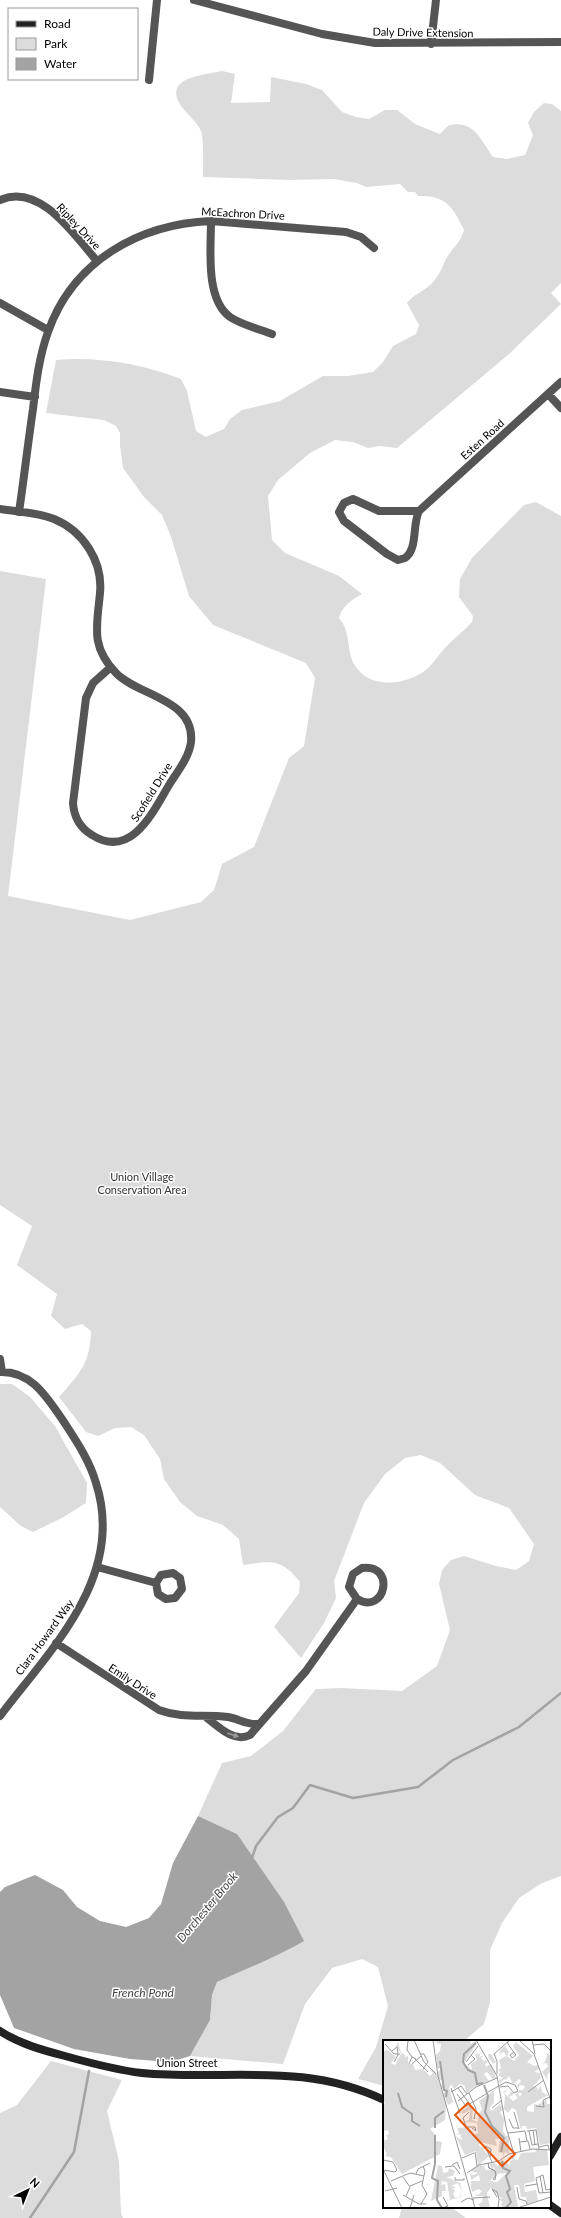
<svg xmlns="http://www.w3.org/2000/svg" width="561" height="2218" font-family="Lato,sans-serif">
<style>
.green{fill:#dcdcdc}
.water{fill:#a3a3a3}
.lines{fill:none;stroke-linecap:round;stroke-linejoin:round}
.stream{stroke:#a3a3a3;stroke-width:2.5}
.street{stroke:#555;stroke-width:8}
.secondary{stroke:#222;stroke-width:8}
.oneway{fill:#999}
.labels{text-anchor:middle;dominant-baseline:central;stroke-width:3;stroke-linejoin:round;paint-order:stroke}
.street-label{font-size:11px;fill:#000;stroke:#fff}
.park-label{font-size:11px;fill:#333;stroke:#fff}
.water-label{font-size:12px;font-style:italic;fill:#444;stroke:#fff}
.inset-river{fill:none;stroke:#a3a3a3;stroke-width:2}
.inset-road{fill:none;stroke:#999;stroke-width:1}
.view{fill:#e8590c;fill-opacity:0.15;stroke:#e8590c;stroke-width:2}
.inset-edge{fill:none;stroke:#000;stroke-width:2}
</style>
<rect width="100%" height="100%" fill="#fff"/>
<path class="green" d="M222,71L235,74L231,103L270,102L271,77L306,84L322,90L342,112L356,117L369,119L385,110H397L415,124L440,134L449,125C475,120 480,139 493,157L507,159L525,155L533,135L528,123L534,112L544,103L552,104L561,111V283L551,293L561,304L509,354L397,448L380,446L368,448L353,442L335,440L310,453L278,480L268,496L272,540L285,553L339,576L362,594C352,600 342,606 339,618C351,632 346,648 354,664C367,687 397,686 418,675C430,670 437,656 446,647C454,638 464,631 472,622L473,616L459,597L460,579L472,558L524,505L536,502L561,516V1876L542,1883L519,1898L502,1923L490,1950V2002L484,2024L464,2041H384V2086L358,2079L376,2047L388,2006L378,1967L362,1959L332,1968L305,2004L283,2064L190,2056L210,2020L212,1995L217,1982L252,1965L237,1834L198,1816L222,1763L251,1756L283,1731L316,1689L342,1688L402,1691L437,1666L450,1630L439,1584L442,1570L451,1560L464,1556L496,1566L516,1570L529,1561L534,1544L509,1508L475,1495L440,1463L421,1455L405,1458L385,1474L364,1503L334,1581L336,1598L324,1623L301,1658L274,1627L299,1593L300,1582C281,1558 271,1561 243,1565L239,1539L223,1525L197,1516L180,1502L164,1479L160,1459L144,1435L131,1427L115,1428L98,1436L86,1432L59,1397C80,1373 90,1364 91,1331L82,1324L65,1329L51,1316L57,1294L17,1265L32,1226L0,1205V571L46,579L8,896L130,920L201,902L214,890L222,864L254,847L289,758L304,746L315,678L306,663L213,625L189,596L171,537L162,515L144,497L123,468L120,446V433L116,426L104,420L46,413L56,360C97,356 143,364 181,379L187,391L196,431L206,437L224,429L230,419L242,410L280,401L323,376H348L373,372L383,362L393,346L416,334L419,325L407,303C415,293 427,290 434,281C440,274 442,267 446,259C452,248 461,242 464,230C453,207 446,195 418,196L415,192H408L400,184L366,187L357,183L334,179L289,180L203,177C203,168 204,137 201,131C197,122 187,114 181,106C162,77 204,75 222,71Z
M0,1384H12L30,1397L55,1426L87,1483L86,1503L62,1518L33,1532L21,1526L0,1507Z
M51,2061L122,2080L107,2111L119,2161L121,2213L123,2218H0V2113L17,2105Z
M402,2207H451L466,2218H399Z"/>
<path class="water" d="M198,1816L237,1834L284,1902L304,1941C276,1957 246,1969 217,1982L212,1995L210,2020L190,2056L171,2062L130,2059L74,2049L14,2028L0,1995V1892L5,1887L35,1875L63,1890L77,1907L100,1921L126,1927L149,1918L161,1904L173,1863Z"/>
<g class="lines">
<path class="stream" d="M252,1858L256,1846L278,1817L293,1808L310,1785L353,1798L418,1787L453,1760L519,1727L561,1693
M30,2218L74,2152L89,2071"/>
<path class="street" d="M194,0L322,34L375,43L561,42
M431,44L436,0
M149,80L157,0
M0,200C40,182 75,236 97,261
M211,221C211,249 205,299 230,317C242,325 259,329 272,334
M0,303L48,330
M0,392L35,397
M548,394L561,408
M0,509C17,512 37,512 54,519C83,531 103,561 100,593C97,626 90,646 116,673C138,696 195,699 191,742C189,758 177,772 169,785C153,812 131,860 92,835C80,828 74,817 73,803L86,698L93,683L111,667
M419,511H379L353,499L344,503L339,512L344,521L387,554L398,560L405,558C418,549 412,525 419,511L561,382
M19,512C24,478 28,443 33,409C36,383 39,357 48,332C73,261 139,224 211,221L346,232L361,237L374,248
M0,1359L2,1372
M0,1372C31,1371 46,1396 62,1419C75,1439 89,1459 96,1483C126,1576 51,1649 0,1716
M97,1567L156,1583L161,1575L173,1573L180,1578L182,1589L175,1598L166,1599L158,1594L156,1583
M56,1643L159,1710C183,1719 203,1714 228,1717C239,1719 247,1725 258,1724
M207,1718C219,1727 234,1743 250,1735L306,1671L357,1599L349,1587L353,1574L362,1568C396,1563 386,1616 357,1599"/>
<path class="secondary" d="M0,2031C20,2044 42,2050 65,2056C90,2063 116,2070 142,2073C227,2081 302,2061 384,2100
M550,2156L561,2137
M550,2205L561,2213"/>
</g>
<defs><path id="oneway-solid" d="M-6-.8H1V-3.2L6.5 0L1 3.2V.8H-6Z"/></defs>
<use class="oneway" href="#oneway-solid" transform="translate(233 1735) rotate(19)"/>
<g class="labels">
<g class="street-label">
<text transform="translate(423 32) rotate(1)">Daly Drive Extension</text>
<text transform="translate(243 213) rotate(3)">McEachron Drive</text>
<text transform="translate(79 226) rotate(47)">Ripley Drive</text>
<text transform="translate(482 439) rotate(-42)">Esten Road</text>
<text transform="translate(151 792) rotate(-58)">Scofield Drive</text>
<text transform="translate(44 1637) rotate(-54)">Clara Howard Way</text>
<text transform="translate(133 1681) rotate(33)">Emily Drive</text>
<text x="187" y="2062">Union Street</text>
</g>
<g class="park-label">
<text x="142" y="1176">Union Village<tspan x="142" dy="13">Conservation Area</tspan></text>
</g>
<g class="water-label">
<text transform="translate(207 1907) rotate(-50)">Dorchester Brook</text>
<text x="143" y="1992">French Pond</text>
</g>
</g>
<g transform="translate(383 2040)">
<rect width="168" height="168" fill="#fff"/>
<path d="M56,0H88L87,4L93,1L94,3L81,23L89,30L88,24L94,20L92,15L96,12L94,15L98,13L96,17L102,15L98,18L101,21L106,20L105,14H108L113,22L110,24L107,19L102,24L103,27L108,24L113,38L110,39L104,32L101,34L106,41L93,46L84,53L81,45L77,44L71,49L68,44L66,48L70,62L65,65L60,54L62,51L58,48L63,65L62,80L47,89L53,95V101L59,102L57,114L19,134L8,117L2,116L4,114L0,106V101L5,99L3,95L6,94L5,90L0,91V65L2,63L0,61V11L5,10L13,17L8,23L12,25L18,14L13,6L15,2L18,13L22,15V17L25,16V24H30L32,30L40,29L47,36L50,33L47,29H49L55,35L58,47L60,41L56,39L55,32L58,29L54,28L53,15L57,11L58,4L52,3ZM133,2L150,16L144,22L151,26L155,25L156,29L151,32L157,33L158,38L150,46L155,48L154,51L158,46L159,52L165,55L144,67V71L151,72V64L155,65L163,59L164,64H168V103L157,105L153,88L144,89L143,86H139L138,90L133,70L129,68L125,73L121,69L122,55L120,52L127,48L121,53L125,57L128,51L131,54L126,57L130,61L135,58L132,54L135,53L137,57L139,53H135L136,50H140L142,46L137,45L135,49L134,46L138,41L136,39L130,44L126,36L123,40L125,41L121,39L117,44L116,40L120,38L115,35L118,32L115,30L118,28L116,20L123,16L121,12L116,14L118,9L122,6L126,12L124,16L131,21L136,15L130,6ZM165,12L168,18V31L164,35L165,40L159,32L165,26L163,23L159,24L162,22ZM117,46L111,51V63L106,68L109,71L117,64L121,69L117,72L121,79L120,91L123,96L126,95V114L122,112L120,118V113L115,112L117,99H112L114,106L97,102L96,106L105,109H100L106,116L96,125L101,126L104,123L101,127L103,130H111L113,134L107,141L114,142L124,133L113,134L111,127L109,129L106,124L110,122L115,126L119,120L127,125V121L130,120L128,116L131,115L132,120H135L138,113L153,112L152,109L164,110L166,125L150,127L152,141L141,144L142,152L153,150L155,161L144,164L143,157H138L136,145H131L135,167L120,168L119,165L117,168L119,162L116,159L120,158L115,157V152L113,154L108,148L104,153L107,168H98L95,164L99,162L100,156H93L92,154L95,155L99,151L96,149L89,152L88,147V141H97L96,135L88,140L87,134L91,135L95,133L87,131L95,125L93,111L82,115L73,97L80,100L77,96L79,94L74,95L76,93L74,88L85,87L91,95L95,93L94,83L81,82L86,80L87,70L80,74L78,72L87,65L90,66L89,80L95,82V75L99,69L96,61ZM55,125L59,126L60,133L65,132L66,128L72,131L70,136L63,137L77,143L79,151L75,143L68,146L73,147L69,149L72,150L70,154L72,158L77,157L78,152V157L67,160L64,142L59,141L58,145L62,144L63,151H59V156L48,161Z" fill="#dcdcdc"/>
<path class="inset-river" d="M93,3L81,14L80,22L85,30L92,33L94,44L100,43M57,21L61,50L64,51L63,57M101,45L105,56L102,72L109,86L121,98L118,112M15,53L19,67L29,74V81L37,86M52,88V78L61,71M52,95V124L49,138L55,141L54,160L59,168M119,121L120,128L127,131L123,136L127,149L124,152L128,162L123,168"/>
<path class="inset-road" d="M31,0L41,22L53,34M50,0L55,36L92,168M93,0L114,36L123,87L131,114M136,0L151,14L168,61M149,0L152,14M25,1L24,10L29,17M124,2L129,10L131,12L133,15L129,18L127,15L131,12M2,4L11,14H17M150,5L161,4L168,11M9,11L14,7L15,15L11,22M37,14H41L45,22L40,29M111,14L114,21V34M111,14L127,0M32,19L45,32M83,22L95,6M26,24L29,17L33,19M29,24L38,16M85,25L92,19L88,15M68,48L77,73M75,48L86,63M68,52L78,46L84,54M105,52L123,42L132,45L135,51L131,53L125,46L117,47M145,52L161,40M86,53L93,69L91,79L92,77M74,54L83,66M75,61L93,47L114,38M153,66L161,67L160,60L167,57M109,68L119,60M75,71L103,54M131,72L136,89M126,79L130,88H136M83,86L80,78L86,72M82,87H92L93,91L89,88M150,90L152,105M144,91L153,90L156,109M146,91L149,105L155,104M125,93L142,91L144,101M136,98L138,112M137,102L145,101L147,109M156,107L165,105L166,109M92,112L94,126M107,117L108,109L102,106L109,122M79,118L91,113M0,120L10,122L14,130L12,132L0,130M105,123L106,128L111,130L112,131L113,135L112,140L110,139L113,135L112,131L106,128ZM69,125L74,122L77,129M62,127L71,126L77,134M1,131L19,168M84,133L96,125L116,121L126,114L150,109L168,110M33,134L35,129L47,123M160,135L153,138L156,153L168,152M160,135L163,150L168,149M157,136L160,153M20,137L27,147L23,156M72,137V140H81V138M8,141L27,133L41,136M27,146L39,141M142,146L154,144M134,147L136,159L143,161L144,164M2,151L14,148M20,155L36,164H43M60,157L65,166L62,167M114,157L109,149L114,152L116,159L115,168M90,158L107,157M78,162L85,158L91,160M38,164L44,154L39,145L42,131L40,126M27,168L31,155M134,168L168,157"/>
<path class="view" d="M85,63L132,114L119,126L72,75Z"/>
<rect width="168" height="168" class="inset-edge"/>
</g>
<rect x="8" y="8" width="130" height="72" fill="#ffffff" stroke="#999999"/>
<rect x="16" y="21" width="20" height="6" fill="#222222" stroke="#999999"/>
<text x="44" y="28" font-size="12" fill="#000000">Road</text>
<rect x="16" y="38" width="20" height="12" fill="#dcdcdc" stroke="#999999"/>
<text x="44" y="48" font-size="12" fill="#000000">Park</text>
<rect x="16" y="58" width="20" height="12" fill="#a3a3a3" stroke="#999999"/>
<text x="44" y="68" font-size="12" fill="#000000">Water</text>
<g transform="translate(28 2190) rotate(43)" stroke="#ffffff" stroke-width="3" paint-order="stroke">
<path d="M0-3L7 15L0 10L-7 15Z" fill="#000000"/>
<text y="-6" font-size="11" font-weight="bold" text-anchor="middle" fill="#000000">N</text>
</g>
</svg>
